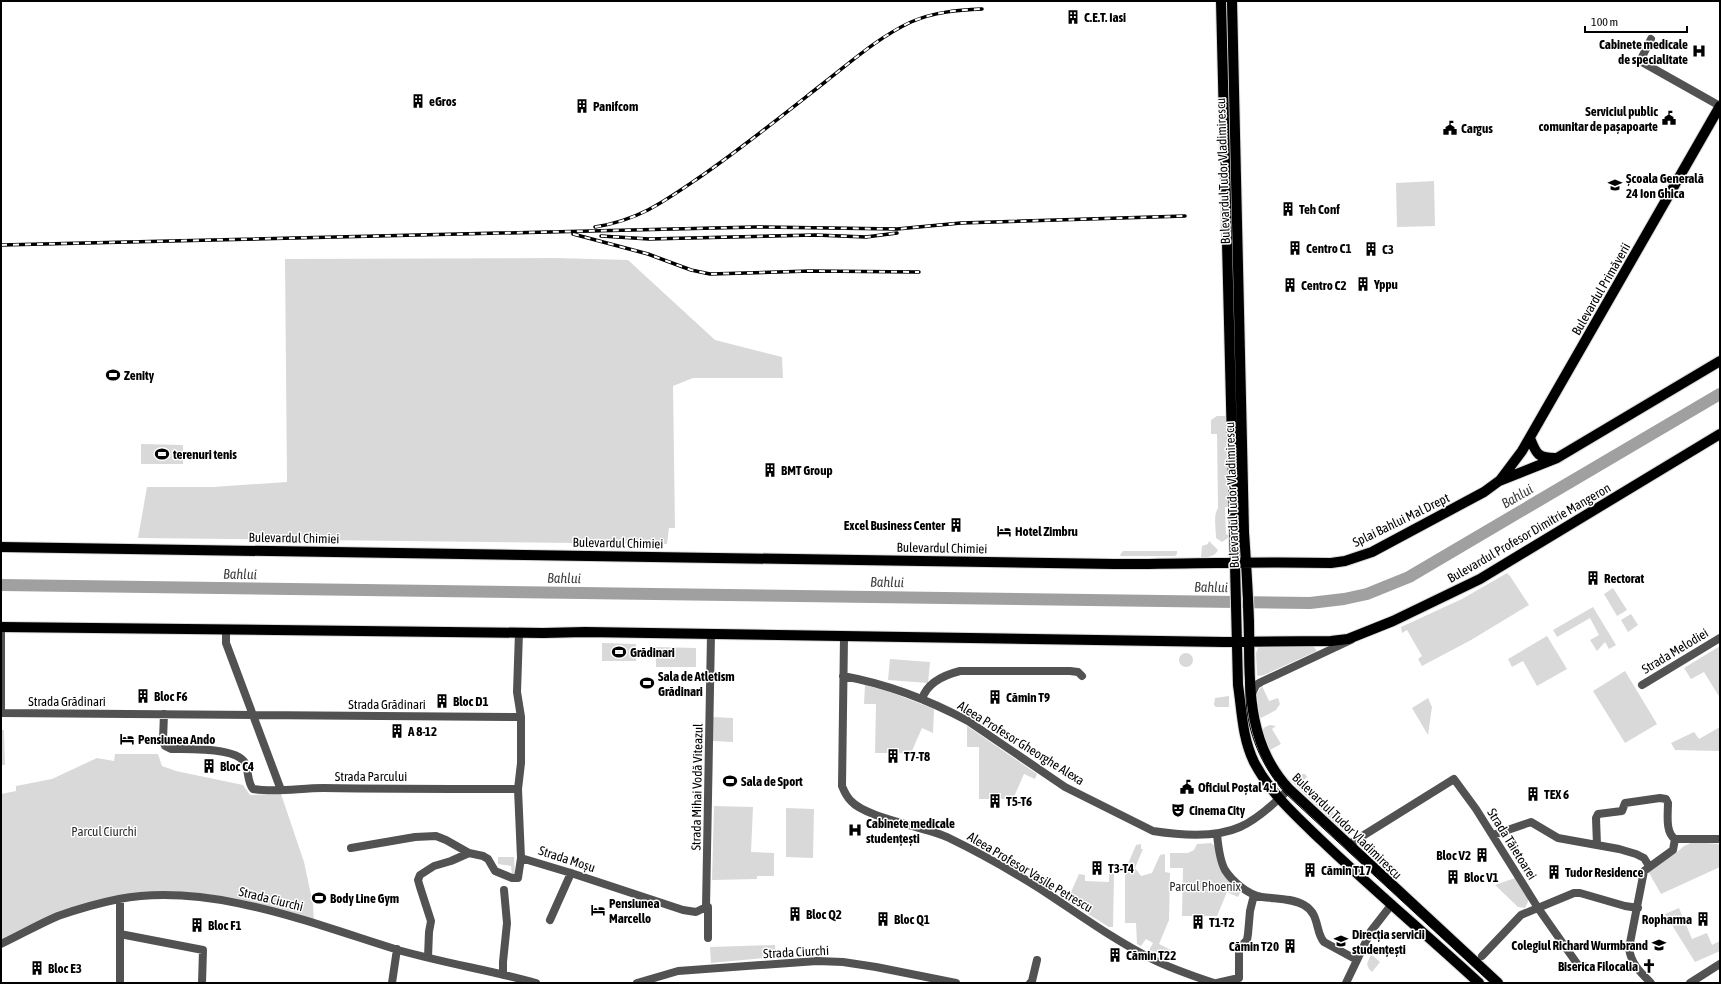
<svg xmlns="http://www.w3.org/2000/svg" width="1721" height="984" font-family="'Asap Condensed',sans-serif">
<style>
.green{fill:#d9d9d9}
.lines{fill:none;stroke-linecap:round;stroke-linejoin:round}
.river{stroke:#a0a0a0;stroke-width:12}
.major-casing{stroke:#dbdbdb;stroke-width:12}
.minor{stroke:#525252;stroke-width:8}
.major{stroke:#000;stroke-width:10}
.tram{stroke:#000;stroke-width:1}
.rail-casing{stroke:#000;stroke-width:3.5}
.rail{stroke:#fff;stroke-width:2;stroke-dasharray:6;stroke-linecap:butt}
.labels{text-anchor:middle;dominant-baseline:central;stroke-width:3;stroke-linejoin:round;paint-order:stroke}
.poi-label{font-size:13px;font-weight:bold;fill:#000;stroke:#fff;text-anchor:start}
.street-label{font-size:13px;fill:#000;stroke:#fff}
.park-label{font-size:13px;fill:#303030;stroke:#fff}
.water-label{font-size:14px;font-style:italic;fill:#414141;stroke:#fff}
</style>
<rect width="100%" height="100%" fill="#fff"/>
<path class="green" d="M1434,181L1435,226L1397,227L1396,183Z
M555,258L628,260L715,340L782,357L783,378H693L673,386L675,528H669L667,544L138,538L147,487H213L287,482L285,259Z
M1217,416H1226L1229,507H1225L1226,534L1228,535V538L1222,542L1216,538C1216,529 1213,515 1218,508L1217,434H1211V420Z
M141,444L183,445V464H141Z
M1209,541L1218,550C1215,557 1208,557 1201,557L1202,546L1208,544Z
M1123,551H1177V554L1175,556H1121L1120,555Z
M1507,573L1510,576L1529,605L1471,640L1422,666L1418,659L1422,656L1407,630L1402,633L1401,627L1462,599Z
M1613,588L1627,610L1617,616L1604,594Z
M1593,607L1616,645L1609,649L1605,642L1597,651L1590,640L1599,635L1590,618L1557,637L1553,630Z
M1631,614L1638,625L1628,632L1621,620Z
M1547,636L1567,669L1537,686L1523,661L1512,667L1508,659Z
M602,643L636,644V661H602Z
M1259,646H1313L1317,651L1264,675L1258,676L1257,674L1256,653Z
M1720,646V698L1704,672L1691,679L1684,668Z
M656,647L696,648V667H656Z
M1179 660a7 7 0 1 1 14 0a7 7 0 1 1-14 0Z
M890,659L930,662L928,683L888,680Z
M1625,671L1657,724L1625,743L1593,691Z
M865,685L890,692L934,709L933,733L922,728L911,753H875L876,704H864Z
M1262,686L1269,701L1278,698L1280,704L1276,710L1261,718L1259,716L1257,694Z
M1229,696V707H1216L1214,705L1215,698Z
M1428,698L1432,707L1428,735L1412,708Z
M713,717L733,718V742L713,741Z
M1270,725L1276,726L1272,729L1281,744L1270,750L1262,730L1265,727Z
M967,726L1037,774L1035,779L1024,774L1013,799H979V747H967Z
M1720,727V751L1675,750L1671,743L1694,732L1699,739Z
M4,730L5,765H1V730Z
M115,754H158L162,766L176,771L243,785L250,795L281,794L304,862L313,904L314,922L222,900L146,896L64,914L1,944V794L16,791V786L52,779L97,758L114,761Z
M1302,774H1305L1307,777L1303,781L1343,823L1339,827L1290,780Z
M714,806L753,807L751,852L774,853V876H757V879L712,880Z
M786,808L814,809L813,858L786,857Z
M1693,842L1720,844V867L1661,894L1648,871L1676,853L1684,846Z
M1211,843L1216,847L1241,891L1238,897L1227,892L1217,916H1182L1183,868H1170V853H1188L1194,850L1197,844Z
M1141,844V849H1143L1135,868L1141,876L1152,873L1160,855L1165,854V872L1170,873L1169,920L1159,944L1171,950L1165,961L1151,955L1153,952L1149,950L1153,943L1146,939L1141,946L1137,944L1136,923H1125V871L1136,845Z
M498,857H514L515,874H512L511,866L498,864Z
M1079,874L1085,875V881L1109,882V874H1114L1113,927H1109L1067,901Z
M1515,878L1528,899V902L1525,908L1518,907L1495,885Z
M1679,908L1692,939L1707,933L1712,945L1720,941V951L1695,962L1665,914Z
M775,945L776,957L711,963L710,947Z
M1371,954L1380,962L1372,972L1369,969L1367,964Z"/>
<g class="lines">
<path class="river" d="M1,585L1310,603L1344,599L1367,594L1409,577L1720,394"/>
<defs>
<path id="major" d="M1221,1L1238,685C1242,711 1242,737 1254,762C1270,793 1296,816 1321,840C1372,889 1427,935 1479,983
M1232,1L1244,532C1246,562 1248,591 1249,621C1250,682 1245,742 1289,789L1498,983
M1530,438C1536,453 1537,458 1555,458
M1501,479L1522,451L1720,106
M1,547L1114,564C1187,564 1259,561 1331,563L1345,561L1372,552L1484,492L1499,481L1557,458L1720,361
M1,627L543,633L585,632L1224,642L1331,641L1348,639L1393,621L1480,579L1720,434"/>
</defs>
<use href="#major" class="major-casing"/>
<path class="minor" d="M1651,39L1640,61L1720,106
M226,630V643L281,790
M844,637L842,786C844,791 847,797 851,801C866,818 926,827 949,838C980,853 1010,870 1039,888C1076,912 1112,939 1152,959C1172,969 1193,976 1214,983
M843,676C887,684 929,700 968,721L1065,787L1153,831C1179,835 1216,838 1240,827C1258,819 1275,803 1289,789
M1642,685L1720,638
M1251,696L1256,685L1261,682L1351,640
M922,699C927,683 944,675 960,671H1070L1078,672L1082,676
M1,713L521,717
M1,713V627
M164,714L163,740L165,746L171,749C186,749 237,747 245,763C249,771 247,782 253,789C276,793 300,788 323,788C388,789 453,789 518,789
M1217,834C1218,845 1220,861 1225,870C1232,881 1248,895 1262,897C1276,899 1292,898 1304,905C1320,914 1315,932 1324,942L1357,960
M1493,835L1531,822L1558,838L1619,849L1636,854L1644,858L1649,866
M1675,839H1720
M1348,845L1454,779L1476,809L1538,908L1578,965L1584,966
M1597,845L1596,818L1598,814L1622,811L1625,803L1660,798L1666,799L1668,803C1668,814 1665,832 1675,839
M351,848L415,837L436,836L446,840L469,853L483,856L488,859L495,871L512,878H518L521,858L518,789L521,763V717L517,692L519,632
M521,858L571,873L683,910L696,912L706,907
M550,920L571,873
M120,934L203,950L202,983
M708,938V907H706L711,634
M1,944C20,935 39,924 58,916C78,909 99,903 119,899C209,882 311,923 395,949C442,963 490,970 536,983
M1482,956L1521,915L1574,893H1580L1625,906L1638,908
M428,957L429,932L431,921L420,887L418,880L420,875L434,866L451,861L469,853
M503,975V962L507,923L504,890
M120,983V899
M392,983L397,949
M637,983L678,971L817,961L843,962L876,967L956,983
M1030,983L1032,981L1037,960
M1217,983L1239,978V948L1247,940L1248,934L1250,911L1254,895
M1346,983L1371,931L1392,904
M1651,983C1640,972 1631,964 1629,948L1644,871L1673,850L1675,839
M1690,983L1720,964"/>
<use href="#major" class="major"/>
<path class="tram" d="M1228,1L1246,697C1247,734 1262,766 1285,793L1491,983"/>
<defs>
<path id="rail" d="M595,227C638,220 662,203 697,179C741,149 783,115 825,82C852,61 879,37 911,22C934,12 958,10 982,9
M573,234L648,254L691,270L710,274L810,271L919,272
M601,236L649,239L815,235L866,237L897,233
M1,245L756,227L897,229L961,223L1185,216"/>
</defs>
<use href="#rail" class="rail-casing"/>
<use href="#rail" class="rail"/>
</g>
<defs>
<symbol id="building-bare" viewBox="-9 -9 18 18"><path d="M-4-6H4V6H1V3H-1V6H-4ZM-2.5-4.3h1.7v1.8h-1.7ZM.8-4.3h1.7v1.8H.8ZM-2.5-1h1.7V.8h-1.7ZM.8-1h1.7V.8H.8Z" fill="#000" stroke="#fff" stroke-width="2.5" paint-order="stroke"/></symbol>
<symbol id="hospital-bare" viewBox="-9 -9 18 18"><path d="M-5-5h3v3.5h4V-5h3V5h-3V1.5h-4V5h-3Z" fill="#000" stroke="#fff" stroke-width="2.5" paint-order="stroke"/></symbol>
<symbol id="civic-bare" viewBox="-9 -9 18 18"><path d="M-.6-6.5H3V-4.5H.6V-3L4-1V1h2V6H-6V1h2V-1L-.6-3ZM-1.2 2.5V6h2.4V2.5Z" fill="#000" stroke="#fff" stroke-width="2.5" paint-order="stroke"/></symbol>
<symbol id="school-bare" viewBox="-9 -9 18 18"><path d="M0-5L7-2L0 1L-7-2ZM-4 1L0 2.5L4 1V4Q0 6-4 4Z" fill="#000" stroke="#fff" stroke-width="2.5" paint-order="stroke"/></symbol>
<symbol id="stadium-bare" viewBox="-9 -9 18 18"><path d="M0-5a6.5 5 0 1 0 0 10a6.5 5 0 1 0 0-10ZM-3.5-1.8h7v3.6h-7Z" fill="#000" stroke="#fff" stroke-width="2.5" paint-order="stroke"/></symbol>
<symbol id="hotel-bare" viewBox="-9 -9 18 18"><path d="M-6-4.5h1.5V1H6V5H4.5V3h-9V5H-6ZM-4 0a1.8 1.8 0 1 1 3.6 0ZM.5 0V-2.5h3Q6-2.5 6 0Z" fill="#000" stroke="#fff" stroke-width="2.5" paint-order="stroke"/></symbol>
<symbol id="theatre-bare" viewBox="-9 -9 18 18"><path d="M-5-5.5Q0-4 5-5.5V0Q5 5 0 6Q-5 5-5 0ZM-3.3-2.5H-1v1.5H-3.3ZM1-2.5H3.3v1.5H1ZM-2.8 1Q0 5.5 2.8 1Z" fill="#000" stroke="#fff" stroke-width="2.5" paint-order="stroke"/></symbol>
<symbol id="university-bare" viewBox="-9 -9 18 18"><path d="M0-5L7-2L0 1L-7-2ZM-4 1L0 2.5L4 1V4Q0 6-4 4Z" fill="#000" stroke="#fff" stroke-width="2.5" paint-order="stroke"/></symbol>
<symbol id="church-bare" viewBox="-9 -9 18 18"><path d="M-1.2-6h2.4v3.5h3.3v2.4h-3.3V6h-2.4V-.1h-3.3v-2.4h3.3Z" fill="#000" stroke="#fff" stroke-width="2.5" paint-order="stroke"/></symbol>
</defs>
<g fill-rule="evenodd">
<use href="#building-bare" x="1063" y="7" width="20" height="20"/>
<use href="#hospital-bare" x="1689" y="41" width="20" height="20"/>
<use href="#building-bare" x="408" y="91" width="20" height="20"/>
<use href="#building-bare" x="572" y="96" width="20" height="20"/>
<use href="#civic-bare" x="1659" y="108" width="20" height="20"/>
<use href="#civic-bare" x="1440" y="118" width="20" height="20"/>
<use href="#school-bare" x="1605" y="175" width="20" height="20"/>
<use href="#building-bare" x="1278" y="199" width="20" height="20"/>
<use href="#building-bare" x="1285" y="238" width="20" height="20"/>
<use href="#building-bare" x="1361" y="239" width="20" height="20"/>
<use href="#building-bare" x="1353" y="274" width="20" height="20"/>
<use href="#building-bare" x="1280" y="275" width="20" height="20"/>
<use href="#stadium-bare" x="103" y="365" width="20" height="20"/>
<use href="#stadium-bare" x="152" y="444" width="20" height="20"/>
<use href="#building-bare" x="760" y="460" width="20" height="20"/>
<use href="#building-bare" x="946" y="515" width="20" height="20"/>
<use href="#hotel-bare" x="994" y="521" width="20" height="20"/>
<use href="#building-bare" x="1583" y="568" width="20" height="20"/>
<use href="#stadium-bare" x="609" y="642" width="20" height="20"/>
<use href="#stadium-bare" x="637" y="673" width="20" height="20"/>
<use href="#building-bare" x="133" y="686" width="20" height="20"/>
<use href="#building-bare" x="985" y="687" width="20" height="20"/>
<use href="#building-bare" x="432" y="691" width="20" height="20"/>
<use href="#building-bare" x="387" y="721" width="20" height="20"/>
<use href="#hotel-bare" x="117" y="729" width="20" height="20"/>
<use href="#building-bare" x="883" y="746" width="20" height="20"/>
<use href="#building-bare" x="199" y="756" width="20" height="20"/>
<use href="#stadium-bare" x="720" y="771" width="20" height="20"/>
<use href="#civic-bare" x="1177" y="777" width="20" height="20"/>
<use href="#building-bare" x="1523" y="784" width="20" height="20"/>
<use href="#building-bare" x="985" y="791" width="20" height="20"/>
<use href="#theatre-bare" x="1168" y="800" width="20" height="20"/>
<use href="#hospital-bare" x="845" y="820" width="20" height="20"/>
<use href="#building-bare" x="1472" y="845" width="20" height="20"/>
<use href="#building-bare" x="1087" y="858" width="20" height="20"/>
<use href="#building-bare" x="1300" y="860" width="20" height="20"/>
<use href="#building-bare" x="1544" y="862" width="20" height="20"/>
<use href="#building-bare" x="1443" y="867" width="20" height="20"/>
<use href="#stadium-bare" x="309" y="888" width="20" height="20"/>
<use href="#hotel-bare" x="588" y="900" width="20" height="20"/>
<use href="#building-bare" x="785" y="904" width="20" height="20"/>
<use href="#building-bare" x="873" y="909" width="20" height="20"/>
<use href="#building-bare" x="1693" y="909" width="20" height="20"/>
<use href="#building-bare" x="1188" y="912" width="20" height="20"/>
<use href="#building-bare" x="187" y="915" width="20" height="20"/>
<use href="#university-bare" x="1331" y="931" width="20" height="20"/>
<use href="#school-bare" x="1649" y="935" width="20" height="20"/>
<use href="#building-bare" x="1280" y="936" width="20" height="20"/>
<use href="#building-bare" x="1105" y="945" width="20" height="20"/>
<use href="#church-bare" x="1639" y="956" width="20" height="20"/>
<use href="#building-bare" x="27" y="958" width="20" height="20"/>
</g>
<g class="labels">
<g class="poi-label">
<text x="1084" y="17">C.E.T. Iasi</text>
<text x="1688" y="44" text-anchor="end">Cabinete medicale<tspan x="1688" dy="15">de specialitate</tspan></text>
<text x="429" y="101">eGros</text>
<text x="593" y="106">Panifcom</text>
<text x="1658" y="111" text-anchor="end">Serviciul public<tspan x="1658" dy="15">comunitar de pașapoarte</tspan></text>
<text x="1461" y="128">Cargus</text>
<text x="1626" y="178">Școala Generală<tspan x="1626" dy="15">24 Ion Ghica</tspan></text>
<text x="1299" y="209">Teh Conf</text>
<text x="1306" y="248">Centro C1</text>
<text x="1382" y="249">C3</text>
<text x="1374" y="284">Yppu</text>
<text x="1301" y="285">Centro C2</text>
<text x="124" y="375">Zenity</text>
<text x="173" y="454">terenuri tenis</text>
<text x="781" y="470">BMT Group</text>
<text x="945" y="525" text-anchor="end">Excel Business Center</text>
<text x="1015" y="531">Hotel Zimbru</text>
<text x="1604" y="578">Rectorat</text>
<text x="630" y="652">Grădinari</text>
<text x="658" y="676">Sala de Atletism<tspan x="658" dy="15">Grădinari</tspan></text>
<text x="154" y="696">Bloc F6</text>
<text x="1006" y="697">Cămin T9</text>
<text x="453" y="701">Bloc D1</text>
<text x="408" y="731">A 8-12</text>
<text x="138" y="739">Pensiunea Ando</text>
<text x="904" y="756">T7-T8</text>
<text x="220" y="766">Bloc C4</text>
<text x="741" y="781">Sala de Sport</text>
<text x="1198" y="787">Oficiul Poștal 4.1</text>
<text x="1544" y="794">TEX 6</text>
<text x="1006" y="801">T5-T6</text>
<text x="1189" y="810">Cinema City</text>
<text x="866" y="823">Cabinete medicale<tspan x="866" dy="15">studențești</tspan></text>
<text x="1471" y="855" text-anchor="end">Bloc V2</text>
<text x="1108" y="868">T3-T4</text>
<text x="1321" y="870">Cămin T17</text>
<text x="1565" y="872">Tudor Residence</text>
<text x="1464" y="877">Bloc V1</text>
<text x="330" y="898">Body Line Gym</text>
<text x="609" y="903">Pensiunea<tspan x="609" dy="15">Marcello</tspan></text>
<text x="806" y="914">Bloc Q2</text>
<text x="894" y="919">Bloc Q1</text>
<text x="1692" y="919" text-anchor="end">Ropharma</text>
<text x="1209" y="922">T1-T2</text>
<text x="208" y="925">Bloc F1</text>
<text x="1352" y="934">Direcția servicii<tspan x="1352" dy="15">studențești</tspan></text>
<text x="1648" y="945" text-anchor="end">Colegiul Richard Wurmbrand</text>
<text x="1279" y="946" text-anchor="end">Cămin T20</text>
<text x="1126" y="955">Cămin T22</text>
<text x="1638" y="966" text-anchor="end">Biserica Filocalia</text>
<text x="48" y="968">Bloc E3</text>
</g>
<g class="street-label">
<text transform="translate(1223 171) rotate(-92)">Bulevardul Tudor Vladimirescu</text>
<text transform="translate(1601 289) rotate(-60)">Bulevardul Primăverii</text>
<text transform="translate(1232 495) rotate(-92)">Bulevardul Tudor Vladimirescu</text>
<text transform="translate(1401 520) rotate(-26)">Splai Bahlui Mal Drept</text>
<text transform="translate(1529 533) rotate(-30)">Bulevardul Profesor Dimitrie Mangeron</text>
<text transform="translate(294 538) rotate(1)">Bulevardul Chimiei</text>
<text transform="translate(618 543) rotate(1)">Bulevardul Chimiei</text>
<text transform="translate(942 548) rotate(1)">Bulevardul Chimiei</text>
<text transform="translate(1675 651) rotate(-31)">Strada Melodiei</text>
<text x="67" y="701">Strada Grădinari</text>
<text x="387" y="704">Strada Grădinari</text>
<text transform="translate(1021 743) rotate(32)">Aleea Profesor Gheorghe Alexa</text>
<text x="371" y="776">Strada Parcului</text>
<text transform="translate(697 787) rotate(-89)">Strada Mihai Vodă Viteazul</text>
<text transform="translate(1347 826) rotate(44)">Bulevardul Tudor Vladimirescu</text>
<text transform="translate(1512 844) rotate(58)">Strada Tăietoarei</text>
<text transform="translate(567 859) rotate(18)">Strada Moșu</text>
<text transform="translate(1030 872) rotate(31)">Aleea Profesor Vasile Petrescu</text>
<text transform="translate(271 899) rotate(14)">Strada Ciurchi</text>
<text transform="translate(796 952) rotate(-3)">Strada Ciurchi</text>
</g>
<g class="park-label">
<text x="104" y="831">Parcul Ciurchi</text>
<text x="1205" y="886">Parcul Phoenix</text>
</g>
<g class="water-label">
<text transform="translate(1517 496) rotate(-30)">Bahlui</text>
<text transform="translate(240 574) rotate(1)">Bahlui</text>
<text transform="translate(564 578) rotate(1)">Bahlui</text>
<text transform="translate(887 582) rotate(1)">Bahlui</text>
<text transform="translate(1211 587) rotate(1)">Bahlui</text>
</g>
</g>
<rect width="1721" height="984" fill="none" stroke="#000000" stroke-width="4"/>
<path d="M1585 26v6h102v-6" fill="none" stroke="#000000" stroke-width="2"/>
<text x="1591" y="26" font-size="12" fill="#000000" stroke="#ffffff" stroke-width="3" paint-order="stroke">100 m</text>
</svg>
